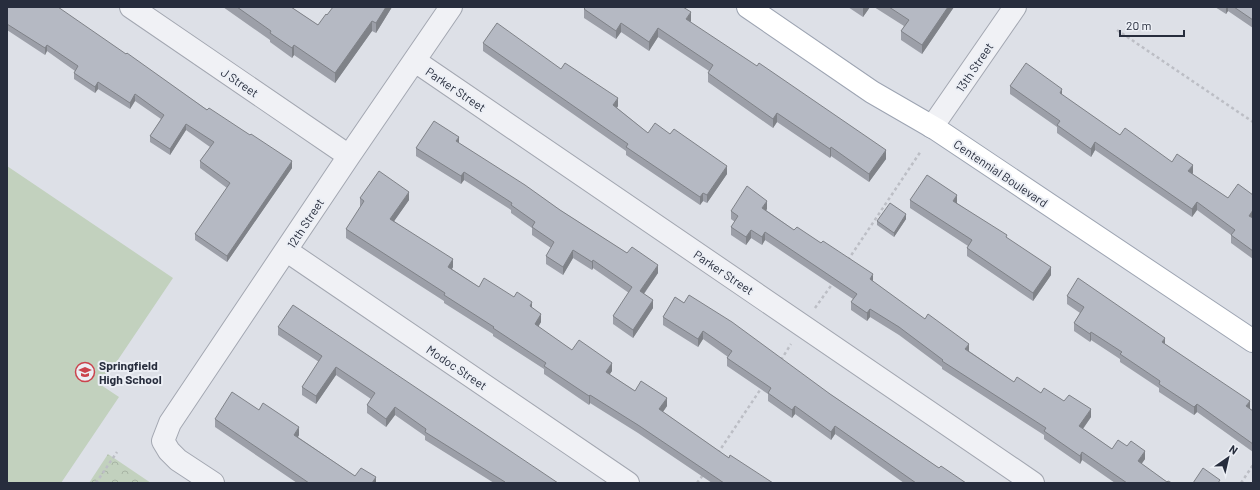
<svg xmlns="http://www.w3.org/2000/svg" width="1260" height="490" font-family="Barlow,sans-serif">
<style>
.grass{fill:#c2d1be}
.park{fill:url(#park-crowns)}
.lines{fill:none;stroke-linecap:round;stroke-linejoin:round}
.minor-casing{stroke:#a3a7b1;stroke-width:24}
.major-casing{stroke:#9da4b2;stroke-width:24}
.path{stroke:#bcbec5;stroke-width:2.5;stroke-dasharray:3 3;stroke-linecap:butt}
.minor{stroke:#f0f1f5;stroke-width:22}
.major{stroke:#fff;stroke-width:22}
.wall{fill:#9c9fa8}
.shaded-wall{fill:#7f8288}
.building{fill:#b5b9c3;stroke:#7f8288}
.labels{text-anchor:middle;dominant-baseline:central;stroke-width:4;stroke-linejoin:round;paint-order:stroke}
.street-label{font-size:12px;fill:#272d3d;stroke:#eceff5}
.poi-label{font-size:12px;font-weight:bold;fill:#272d3d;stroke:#eceff5;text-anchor:start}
</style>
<defs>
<pattern id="park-crowns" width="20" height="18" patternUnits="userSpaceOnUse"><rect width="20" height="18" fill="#c2d1be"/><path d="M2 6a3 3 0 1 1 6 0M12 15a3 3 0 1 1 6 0" fill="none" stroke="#a7b4a4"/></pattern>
</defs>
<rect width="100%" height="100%" fill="#dde0e7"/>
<path class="grass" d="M7,166L173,278L101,385L119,397L61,483H7Z"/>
<path class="park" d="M108,454L151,483H89Z"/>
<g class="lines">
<defs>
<path id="minor" d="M131,7L349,156
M415,61L1033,483
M932,127L1015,7
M287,251L628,483
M213,483L178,460L169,451L163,441L170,423L349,156L451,7"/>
<path id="major" d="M748,7L872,92L936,129L1253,341"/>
</defs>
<use href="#minor" class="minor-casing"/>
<use href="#major" class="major-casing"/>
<path class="path" d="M1117,30L1253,122
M848,260L921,151
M815,308L833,283
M781,360L791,344
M718,453L762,387
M96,483L117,452
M697,483L703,475
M1241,483L1253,465"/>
<use href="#minor" class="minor"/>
<use href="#major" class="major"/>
</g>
<path class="wall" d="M7,7L126,54L292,168L227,262L195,240V234L227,188L200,168V161L210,147L186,130L170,155L150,142V136L161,119L135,101L130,109L98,89L95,93L74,79V73L75,71L47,51L45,55L7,30Z
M223,7H291L318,25L327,15L392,7L376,33L372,31L335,83L294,55L292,58L270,42V40Z
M848,7H870L863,17Z
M874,7H954L922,54L901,40V31L904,26Z
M1215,7H1253V28L1228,11L1226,14Z
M584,9L691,21L690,22L886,159L869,182L831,156L830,158L777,122L773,128L708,82V73L709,71L658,37L649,51L621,32L616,39L584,18Z
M483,43L561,69L618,106L617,108L648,133L727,174L707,203L703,201L700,205L626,155V151L483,51Z
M1010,86L1062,95L1120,135L1193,173L1192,174L1228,198L1253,195V259L1231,243V235L1197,210L1192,217L1095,150L1091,157L1057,133V127L1010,94Z
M459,143L560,210L658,273L644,294L653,308L633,338L613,324V316L629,293L593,268L592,270L573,258L563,275L546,264V256L551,248L532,235V228L511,213V210L464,180L461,184L416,156V148Z
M360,198L409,200L394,221L453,267L452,269L479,287L514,297L532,308L541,322L538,327L572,350L612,371L609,374L635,391L667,406L663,412L729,458L773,483H712L638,433L590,403L589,405L544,374V369L493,336V334L444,303V301L346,238V229L361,207L360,206Z
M910,200L957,203L1007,238L1051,275L1033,301L967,256V248L968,246L910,208Z
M767,209L766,210L794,230L873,282L969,351L1014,382L1041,393L1091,417L1083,429L1112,449L1145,459L1141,464L1167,482L1172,483H1115L1082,460L1080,464L1044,439V435L942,369V367L899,335L870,317L867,321L851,310V302L853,299L765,240L762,245L751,238L746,245L731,235V227L735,222L731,219V211Z
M906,219L894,237L877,225V221Z
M1067,296L1165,344L1253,411V452L1197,412L1194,415L1159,392V388L1120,362V359L1091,340L1090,342L1074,331V323L1080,313L1067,304Z
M675,297L830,394L939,468L966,483H904L835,434L831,440L795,414L792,418L768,401V394L727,366V358L728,357L703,339L698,347L663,325V317Z
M278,327L558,483H494L425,440V436L395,415L386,427L367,413V405L371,399L336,375L316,404L302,395V387L319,362L278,335Z
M215,419L299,435L298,437L355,476L376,483H297L215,427Z"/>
<path class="shaded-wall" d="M386,7H392L376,33V23Z
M864,7H870L863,17V8Z
M948,7H954L922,54V45Z
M1226,7H1228V11L1226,14Z
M691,12V21L686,28V19Z
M372,21V31L335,83V73Z
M621,23V32L616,39V31Z
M658,28V37L649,51V42Z
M47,45V51L45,55V48Z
M294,45V55L292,58V48Z
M98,82V89L95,93V87Z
M1062,89V97L1060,93Z
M135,94V101L130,109V103Z
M618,98V106L613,113V105Z
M777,113V122L773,128V119Z
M186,124V130L170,155V149Z
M459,137V145L456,141Z
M1095,142V150L1091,157V149Z
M831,147V156L830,158V149Z
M886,150V159L869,182V174Z
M292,161V168L227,262V256Z
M1193,165V173L1188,180V171Z
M727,166V174L707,203V195Z
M464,172V180L461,184V176Z
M409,192V200L390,227V219Z
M703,193V201L700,205V197Z
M957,195V203L953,209V201Z
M767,201V209L762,216V208Z
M1197,202V210L1192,217V209Z
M1253,210V218L1249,216Z
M906,214V219L894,237V233Z
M751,230V238L746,245V237Z
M765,232V240L762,245V237Z
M573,250V258L563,275V267Z
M453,259V267L448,275V267Z
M593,260V268L592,270V262Z
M658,265V273L640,299V291Z
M1051,267V275L1033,301V293Z
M873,274V282L870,279Z
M653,300V308L633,338V330Z
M532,302V310L530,306Z
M870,309V317L867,321V313Z
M541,314V322L535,332V324Z
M703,331V339L698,347V339Z
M1091,332V340L1090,342V334Z
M1165,338V346L1162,342Z
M969,344V352L965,349Z
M612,363V371L606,380V372Z
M336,367V375L316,404V396Z
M590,395V403L589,405V396Z
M667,398V406L659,417V409Z
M1250,401V409L1246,406Z
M1197,404V412L1194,415V407Z
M795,406V414L792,418V410Z
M395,407V415L386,427V419Z
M1091,409V417L1079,434V426Z
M835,426V434L831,440V432Z
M299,427V435L294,443V435Z
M1145,451V459L1138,469V461Z
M1082,452V460L1080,464V456Z
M376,477V483H372Z"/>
<path class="building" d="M7,7H58L126,54L127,53L207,110L209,108L250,135L251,134L292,161L227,256L195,234L230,183L200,161L214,142L186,124L170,149L150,136L164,115L135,94L130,103L98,82L95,87L74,73L78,66L47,45L45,48L7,24Z
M237,7H291L318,25L326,14L327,15L333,7H386L376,23L372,21L335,73L294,45L292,48L270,33L271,31Z
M586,7H683L691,12L686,19L757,66L759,63L886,150L869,174L831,147L830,149L777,113L773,119L708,73L713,65L658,28L649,42L621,23L616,31L584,9Z
M889,7H948L922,45L901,31L909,20Z
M1234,7H1253V20Z
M497,23L561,69L565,63L618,98L613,105L648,133L655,123L670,134L674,129L727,166L707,195L703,193L700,197L626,147L628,144L483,43Z
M1026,63L1062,89L1060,93L1120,135L1125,128L1172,162L1177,154L1193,165L1188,171L1228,198L1238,184L1253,195V210L1249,216L1253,218V251L1231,235L1235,230L1197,202L1192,209L1095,142L1091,149L1057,125L1060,121L1010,86Z
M434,121L459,137L456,141L525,185L560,210L627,253L632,247L658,265L640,291L653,300L633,330L613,316L632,287L593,260L592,262L573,250L563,267L546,256L554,242L532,227L535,222L511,205L512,203L464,172L461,176L416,148Z
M379,171L409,192L390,219L453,259L448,267L479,287L484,278L514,297L517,292L532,302L530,306L541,314L535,324L572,350L579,340L612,363L606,372L635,391L641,381L667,398L659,409L729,458L730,455L773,483H724L638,425L590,395L589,396L544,366L546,363L493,328L494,327L444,295L445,293L346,229L364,201L360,198Z
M927,175L957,195L953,201L1007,235L1006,237L1051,267L1033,293L967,248L972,240L910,200Z
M747,186L767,201L762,208L794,230L797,227L821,243L823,241L873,274L870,279L925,319L928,314L969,344L965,349L1014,382L1017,377L1041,393L1044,388L1064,401L1069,395L1091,409L1079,426L1112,449L1118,440L1127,446L1131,441L1145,451L1138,461L1167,482L1168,481L1172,483H1127L1082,452L1080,456L1044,431L1046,428L942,361L943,360L899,327L870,309L867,313L851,302L857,294L765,232L762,237L751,230L746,237L731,227L738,216L731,211Z
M890,203L906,214L894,233L877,221Z
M1078,278L1165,338L1162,342L1250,401L1246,406L1253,411V444L1197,404L1194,407L1159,384L1160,381L1120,354L1122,352L1091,332L1090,334L1074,323L1084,307L1067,296Z
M689,295L732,322L830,394L939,468L941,466L966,483H916L835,426L831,432L795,406L792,410L768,393L771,388L727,358L732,351L703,331L698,339L663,317L675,297L684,303Z
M293,305L558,483H505V482L425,432L426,429L395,407L386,419L367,405L375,393L336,367L316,396L302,387L322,356L278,327Z
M232,392L259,410L263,403L299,427L294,435L355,476L361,468L376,477L372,483H309L215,419Z
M1203,468L1220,480L1218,483H1193Z"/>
<defs>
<symbol id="school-ring" viewBox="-11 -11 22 22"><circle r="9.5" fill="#eceff5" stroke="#cb434d" stroke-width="1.5"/><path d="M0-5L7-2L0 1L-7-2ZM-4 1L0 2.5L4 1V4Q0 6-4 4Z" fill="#cb434d"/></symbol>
</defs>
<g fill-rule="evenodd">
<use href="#school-ring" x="74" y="361" width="22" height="22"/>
</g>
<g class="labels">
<g class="street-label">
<text transform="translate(974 67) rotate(-56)">13th Street</text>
<text transform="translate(240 82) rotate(34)">J Street</text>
<text transform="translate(456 89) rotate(34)">Parker Street</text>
<text transform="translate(1001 173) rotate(34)">Centennial Boulevard</text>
<text transform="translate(305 223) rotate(-57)">12th Street</text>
<text transform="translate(724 272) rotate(34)">Parker Street</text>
<text transform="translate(457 367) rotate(34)">Modoc Street</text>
</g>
<g class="poi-label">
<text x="99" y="365">Springfield<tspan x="99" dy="14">High School</tspan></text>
</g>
</g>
<rect width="1260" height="490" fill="none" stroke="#272d3d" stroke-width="16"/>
<g transform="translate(1228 458) rotate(34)" stroke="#eceff5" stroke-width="3" paint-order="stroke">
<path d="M0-3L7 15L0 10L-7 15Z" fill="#272d3d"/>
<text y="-6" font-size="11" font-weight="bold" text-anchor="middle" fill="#272d3d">N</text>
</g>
<path d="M1120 30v6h64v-6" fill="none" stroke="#272d3d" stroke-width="2"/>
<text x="1126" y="30" font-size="12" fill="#272d3d" stroke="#eceff5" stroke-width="3" paint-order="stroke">20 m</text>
</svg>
